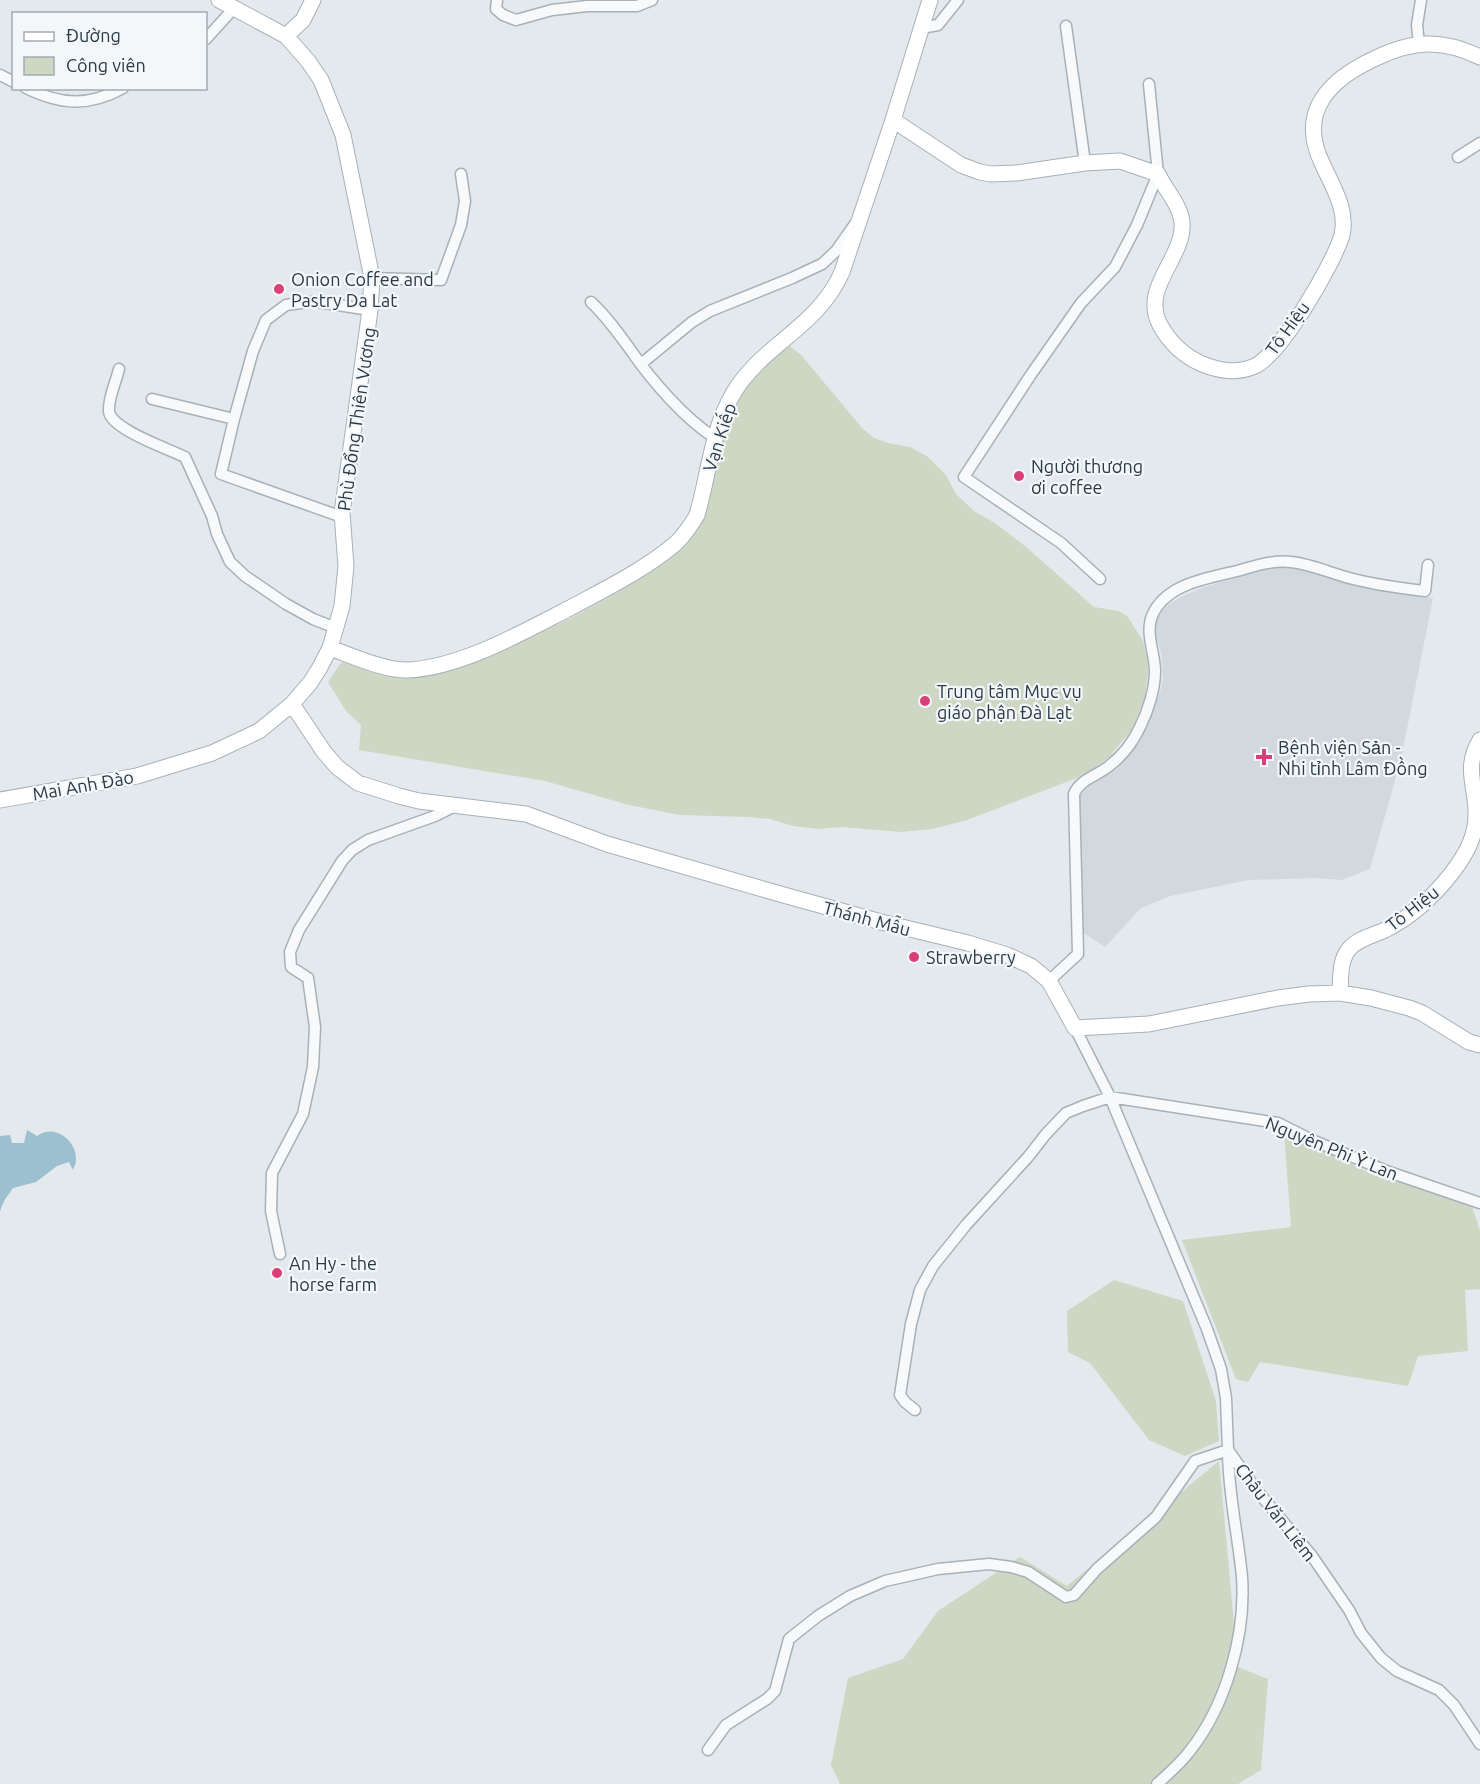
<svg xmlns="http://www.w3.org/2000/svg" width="1480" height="1784" font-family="Ubuntu,sans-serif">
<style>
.built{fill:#d1d9df}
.green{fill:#cdd7c4}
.water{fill:#9cc0cf}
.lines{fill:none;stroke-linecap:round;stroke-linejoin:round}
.street-casing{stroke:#a7b1b8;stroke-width:13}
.secondary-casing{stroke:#a7b1b8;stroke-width:17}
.street{stroke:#f7f9fa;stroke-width:10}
.secondary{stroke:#fff;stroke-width:15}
.poi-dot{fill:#da4078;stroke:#f4f7f9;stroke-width:2}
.labels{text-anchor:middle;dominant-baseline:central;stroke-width:4.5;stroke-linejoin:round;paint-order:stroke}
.poi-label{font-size:18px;fill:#293a47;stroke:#f4f7f9;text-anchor:start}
.street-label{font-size:18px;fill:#293a47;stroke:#f4f7f9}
</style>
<rect width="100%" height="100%" fill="#e3e9ed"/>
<path class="built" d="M1275,567H1292L1366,588L1433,598L1401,759L1370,869L1342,880L1317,878L1249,880L1170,896L1141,908L1105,947L1082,932L1079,796L1085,788L1117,769L1129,756L1140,739L1149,723L1160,692L1163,678L1161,653L1155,631L1157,620L1162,611L1170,603L1183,596L1204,587Z"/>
<path class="green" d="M790,346L802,356L862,428L874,438L888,443L910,447L928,457L946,475L956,494L975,512L995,523L1025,546L1094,607L1119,611L1128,617L1143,641L1148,662V673L1145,697L1136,719L1130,732L1110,756L1096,767L1077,778L967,820L932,829L901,832L842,827L818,829L793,826L770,819L749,817L680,815L629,805L545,781L359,750L361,725L346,711L328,682L343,660C366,668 392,680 417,677C473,672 668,578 696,531C706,515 709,497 713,479C722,438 732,395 765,366C773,359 781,350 790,346Z
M1284,1131L1376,1176L1438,1193L1472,1206L1480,1231V1289L1465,1290L1468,1351L1418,1356L1408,1386L1260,1362L1248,1382L1236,1379L1182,1240L1291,1227Z
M1114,1280L1183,1301L1216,1401L1219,1441L1185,1456L1149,1440L1090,1363L1068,1352L1067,1311Z
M1219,1461L1238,1667L1268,1679L1261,1770L1238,1784H840L831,1765L848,1678L903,1659L938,1611L1020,1557L1067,1586Z"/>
<path class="water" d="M27,1130L37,1136C55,1123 77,1141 76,1160C76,1164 74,1167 73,1170L69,1162L57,1166L36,1182L13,1188L4,1201L0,1211V1136L10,1135L12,1143H24Z"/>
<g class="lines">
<defs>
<path id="street" d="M497,0L496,9L503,15L516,20L552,10L587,6H637L652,0
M1066,26L1085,163
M921,28L938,25L958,0
M206,39L234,8
M1419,44L1417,25L1421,0
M0,75L14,82
M26,88C61,105 88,107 123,88
M1458,157L1480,143
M372,278L441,280L461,225L465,201L461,174
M591,302C607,317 619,334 632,352C652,381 685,419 715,438
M641,364L692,322L710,311L792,278L822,264L836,251L855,224
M119,369C116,382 108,398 109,411C110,429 169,449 185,457L212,516L217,534L230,562L245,576L286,604L313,619L336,628
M152,399L234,419
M342,517L221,474L234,419L253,351L266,320L286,305L308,302H318L370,310
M1100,579L1061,543L964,477L1030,376L1081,303L1115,267L1137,225L1158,174L1149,84
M1049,981L1078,954L1074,794C1080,779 1097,776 1109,766C1121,757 1133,742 1140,727C1148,711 1155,689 1155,671C1155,654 1145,633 1152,616C1165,584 1208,578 1237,571C1255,566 1272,560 1291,562C1312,564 1332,574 1353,579C1376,585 1400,588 1425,591L1428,565
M1075,1028L1110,1097L1207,1329L1221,1369L1226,1398L1228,1450L1258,1492L1312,1556L1349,1610L1361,1633L1381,1658L1397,1671L1439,1690L1454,1705L1480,1744
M280,1254L271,1211L272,1173L303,1114L313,1067L315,1027L308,978L291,967L290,952L299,930L342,861L352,850L368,840L435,816L455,806
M915,1410L905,1402L900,1395L911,1324L920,1290L933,1266L966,1225L1028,1157L1046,1134L1066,1113L1083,1106L1110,1097L1278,1123L1312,1140L1389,1172L1480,1203
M708,1750L726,1725L767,1699L775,1691L789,1639L818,1616L850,1596L885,1581L938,1569L989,1564L1011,1567L1028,1572L1066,1597L1074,1595L1097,1569L1156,1517L1195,1461L1228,1450C1228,1493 1238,1534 1242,1577C1246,1635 1226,1706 1189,1752C1180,1764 1168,1774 1157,1784"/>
<path id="secondary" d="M286,36L303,20L313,0
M893,120L961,165L980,172L991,174L1016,173L1085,163L1120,161L1158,174C1165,190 1180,204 1182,222C1185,258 1140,287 1160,325C1170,343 1184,356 1202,364C1220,371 1237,374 1255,366C1281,354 1334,263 1342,235C1348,209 1332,186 1322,163C1297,111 1330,79 1376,58C1413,40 1442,39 1480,57
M330,648C353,656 385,671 409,670C462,667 523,632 570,608C605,589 644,570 675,544C684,536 691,525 697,515C710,471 712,421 740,383C771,341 820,323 842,272L893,120L930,0
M292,704L324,752L337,767L358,783L399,796L419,801L526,814L607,844L780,894L881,922L968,943L1007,955L1031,966L1049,981L1075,1028L1149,1024L1278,998L1309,994L1340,993L1371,998L1409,1008L1422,1013L1469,1042L1480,1045
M0,800L137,776L212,753L259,731L292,704L310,683L319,669L330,648L342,606L346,566L342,513L370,310L372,278L343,135L321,80L308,61L286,36L219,0
M1340,993C1341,979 1339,961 1349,949C1357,939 1374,935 1385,930C1411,917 1433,897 1451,874C1466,855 1477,835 1476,811C1475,783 1464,767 1480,740"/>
</defs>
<use href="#street" class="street-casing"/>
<use href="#secondary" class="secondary-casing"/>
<use href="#street" class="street"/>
<use href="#secondary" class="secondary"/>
</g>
<g class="poi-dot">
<circle cx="279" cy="289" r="6"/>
<circle cx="1019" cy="476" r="6"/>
<circle cx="925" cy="701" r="6"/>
<path d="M1261 748h6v6h6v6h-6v6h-6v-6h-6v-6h6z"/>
<circle cx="914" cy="957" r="6"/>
<circle cx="277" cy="1273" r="6"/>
</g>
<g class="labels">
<g class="poi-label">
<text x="291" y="279">Onion Coffee and<tspan x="291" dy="21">Pastry Da Lat</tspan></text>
<text x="1031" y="466">Người thương<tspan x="1031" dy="21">ơi coffee</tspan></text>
<text x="937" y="691">Trung tâm Mục vụ<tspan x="937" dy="21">giáo phận Đà Lạt</tspan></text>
<text x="1278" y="747">Bệnh viện Sản -<tspan x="1278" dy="21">Nhi tỉnh Lâm Đồng</tspan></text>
<text x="926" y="957">Strawberry</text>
<text x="289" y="1263">An Hy - the<tspan x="289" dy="21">horse farm</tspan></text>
</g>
<g class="street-label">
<text transform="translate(1287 328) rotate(-54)">Tô Hiệu</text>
<text transform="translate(356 419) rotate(-82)">Phù Đổng Thiên Vương</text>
<text transform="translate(719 437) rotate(-72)">Vạn Kiếp</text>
<text transform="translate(83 785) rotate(-10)">Mai Anh Đào</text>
<text transform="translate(1412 908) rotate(-38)">Tô Hiệu</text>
<text transform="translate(867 918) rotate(15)">Thánh Mẫu</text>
<text transform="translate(1332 1148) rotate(22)">Nguyên Phi Ỷ Lan</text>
<text transform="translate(1276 1512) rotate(52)">Châu Văn Liêm</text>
</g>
</g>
<rect x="12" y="12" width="195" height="78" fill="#f4f7f9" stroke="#a3abb2" stroke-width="1.5"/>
<rect x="24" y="32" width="30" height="9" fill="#ffffff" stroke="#a3abb2" stroke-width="1.5"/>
<text x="66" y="42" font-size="18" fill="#293a47">Đường</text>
<rect x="24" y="57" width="30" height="18" fill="#cdd7c4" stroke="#a3abb2" stroke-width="1.5"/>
<text x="66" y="72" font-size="18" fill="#293a47">Công viên</text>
</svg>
